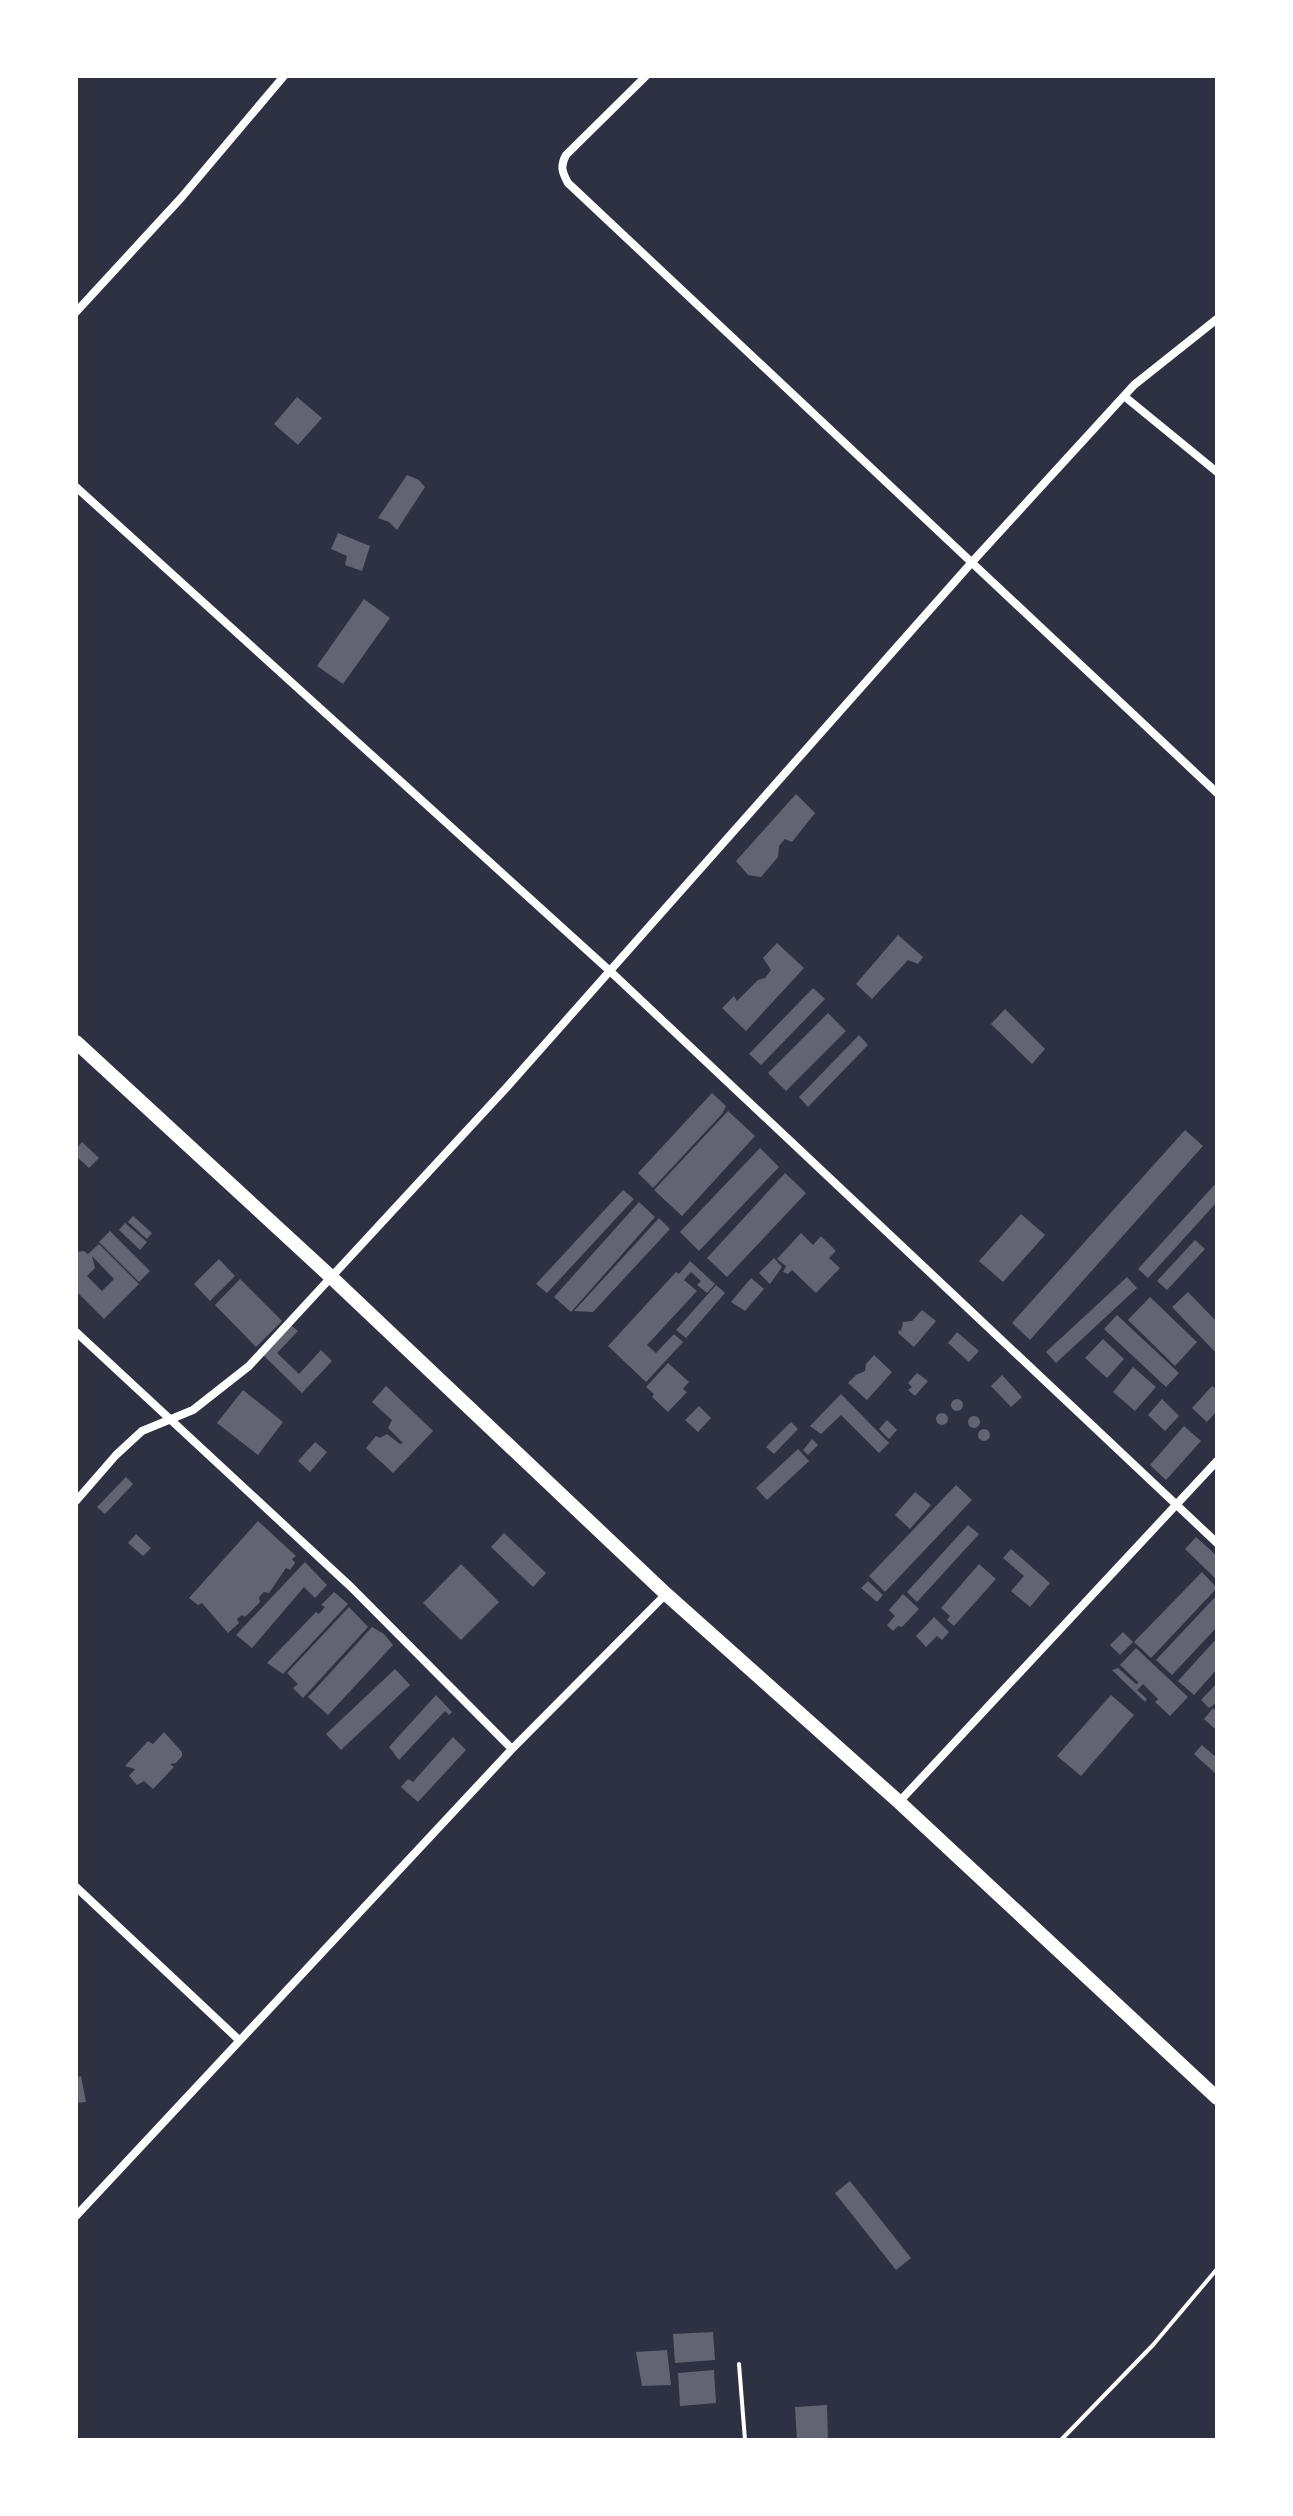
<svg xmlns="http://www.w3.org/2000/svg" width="1293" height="2516" font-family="Arial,sans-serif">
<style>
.building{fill:#626471;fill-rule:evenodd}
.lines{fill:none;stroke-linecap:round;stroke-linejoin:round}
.service{stroke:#fff;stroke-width:4}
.minor{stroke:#fff;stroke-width:8}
.trunk{stroke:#fff;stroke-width:14}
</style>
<rect width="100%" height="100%" fill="#2d3142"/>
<path class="building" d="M297,397L322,418L298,445L274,424Z
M407,475L419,480L425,487L397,530L389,522L378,518Z
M338,533L370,546L362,571L345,565L347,556L331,549Z
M364,599L390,618L343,684L317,666Z
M796,794L815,813L792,842L785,839L779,846L778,857L761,877L748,875L736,861Z
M898,935L923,957L918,964L908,960L872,999L856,984Z
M777,943L804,968L746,1031L722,1008L734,996L737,1001L758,980L765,978L771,970L763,958Z
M813,988L825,999L761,1065L749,1054Z
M1005,1009L1045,1049L1032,1064L991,1024Z
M828,1013L846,1031L786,1091L768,1073Z
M859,1035L868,1045L808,1107L799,1097Z
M712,1093L726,1106L722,1114L653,1188L638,1173Z
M728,1111L755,1136L682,1216L654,1190Z
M1185,1130L1203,1146L1030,1340L1012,1323Z
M82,1142L99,1158L89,1168L76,1156V1149Z
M760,1148L779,1167L699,1251L680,1232Z
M785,1173L806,1193L727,1277L707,1258Z
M1217,1182V1202L1148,1278L1138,1269Z
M623,1190L634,1199L547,1293L536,1284Z
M639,1202L655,1217L571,1312L554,1297Z
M1021,1214L1045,1235L1003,1282L979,1261Z
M133,1216L152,1233L147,1239L128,1222Z
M659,1218L670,1229L593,1312L574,1311Z
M125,1223L147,1242L140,1250L119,1230Z
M110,1231L150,1271L139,1282L99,1242Z
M801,1233L813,1245L821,1236L836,1251L829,1258L840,1268L816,1293L792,1270L788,1274L783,1272L786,1266L777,1259Z
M1195,1240L1205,1249L1167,1290L1157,1281Z
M99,1244L139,1284L104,1319L76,1291V1252L84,1251L88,1254ZM92,1256L114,1279L102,1291L87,1276L95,1268Z
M774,1258L782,1267L770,1284L759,1273Z
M219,1259L235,1276L210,1301L194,1284Z
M690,1261L715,1284L707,1293L697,1285L701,1281L691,1272L684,1280L697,1291L647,1345L656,1353L674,1334L683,1342L646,1382L608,1346L676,1272L679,1274Z
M1127,1277L1137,1288L1056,1363L1046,1352Z
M751,1278L764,1289L745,1311L731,1302Z
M240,1279L282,1321L256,1347L215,1305Z
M716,1285L725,1293L686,1338L676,1330Z
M1188,1292L1217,1322V1354L1172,1307Z
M1150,1297L1197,1342L1175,1366L1128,1320Z
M922,1310L936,1321L914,1347L898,1333L899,1330L901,1331L903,1322L912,1321Z
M1117,1315L1179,1373L1166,1387L1104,1329Z
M286,1321L298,1331L277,1353L299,1374L321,1350L332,1361L302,1393L258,1350Z
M957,1332L979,1351L969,1362L948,1343Z
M1103,1339L1124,1359L1107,1378L1085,1358Z
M874,1355L892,1372L867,1400L848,1383L856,1375L865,1371L866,1364Z
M668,1363L689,1382L683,1389L687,1392L668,1412L652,1397L654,1394L646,1387Z
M1133,1367L1156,1387L1135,1411L1113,1392Z
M917,1373L928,1381L915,1396L908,1390L912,1387L908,1383Z
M1002,1375L1022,1397L1011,1407L991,1386Z
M386,1386L433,1431L393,1473L366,1448L376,1436L380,1438L387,1434L400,1444L403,1443L388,1428L392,1420L372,1402Z
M1212,1386L1217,1390V1411L1207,1422L1192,1408Z
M243,1390L283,1422L258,1455L217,1423Z
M841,1394L889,1443L879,1453L841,1415L821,1434L810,1426Z
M1162,1399L1179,1416L1165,1431L1148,1415Z
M951 1405a6 6 0 1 1 12 0a6 6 0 1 1-12 0Z
M699,1406L711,1418L698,1432L685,1420Z
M936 1419a6 6 0 1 1 12 0a6 6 0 1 1-12 0Z
M968 1422a6 6 0 1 1 12 0a6 6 0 1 1-12 0Z
M887,1420L897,1430L889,1439L879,1429Z
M791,1422L798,1429L774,1454L766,1447Z
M1184,1426L1201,1441L1166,1480L1150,1465Z
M978 1435a6 6 0 1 1 12 0a6 6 0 1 1-12 0Z
M812,1439L818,1445L808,1455L803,1450Z
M315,1442L327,1452L310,1472L298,1461Z
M798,1449L809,1461L767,1500L756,1488Z
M126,1477L133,1484L105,1514L97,1507Z
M956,1485L972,1500L885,1592L869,1576Z
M915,1492L931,1505L910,1529L895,1515Z
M258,1521L296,1556L292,1559L295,1563L290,1570L286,1568L269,1593L264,1592L259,1597L260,1602L245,1617L242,1615L237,1619L239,1623L228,1633L202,1603L198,1605L189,1598Z
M968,1525L979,1534L917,1602L907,1592Z
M504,1533L546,1573L533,1587L491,1547Z
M136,1534L151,1548L143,1556L128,1543Z
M1196,1537L1217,1556V1580L1185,1549Z
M1011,1549L1050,1583L1030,1607L1011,1591L1024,1576L1003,1558Z
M305,1562L327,1585L315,1598L304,1587L252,1648L236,1635Z
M461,1564L499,1602L461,1640L423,1603Z
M979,1564L996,1579L954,1626L947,1620L950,1616L941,1608Z
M1202,1572L1217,1588L1151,1658L1134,1642Z
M868,1581L883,1595L877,1602L861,1588Z
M334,1592L348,1604L283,1674L267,1663L316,1612L319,1614L325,1607L321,1605Z
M903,1594L919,1609L902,1627L898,1626L893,1631L887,1625L895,1616L889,1610Z
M1217,1595V1627L1172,1675L1156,1660Z
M349,1607L368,1627L303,1698L293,1688L298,1684L287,1673Z
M934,1617L949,1632L942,1640L937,1636L926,1647L916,1636Z
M372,1627L384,1634L393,1645L328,1715L308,1697Z
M1123,1632L1133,1642L1120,1655L1110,1645Z
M1217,1638V1669L1194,1695L1178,1681Z
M1136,1648L1188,1697L1170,1716L1155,1702L1158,1699L1143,1684L1137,1690L1147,1699L1145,1702L1112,1670L1118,1668L1136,1684L1139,1683L1120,1665Z
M395,1669L410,1685L341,1750L326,1734Z
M1217,1683V1706L1215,1704L1209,1708L1201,1700Z
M436,1695L452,1712L449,1715L445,1711L399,1760L389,1747Z
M1111,1695L1134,1715L1081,1776L1057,1756Z
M1213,1708L1217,1712V1731L1204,1719Z
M164,1732L182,1752V1756L176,1763L170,1764L174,1767L153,1789L144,1781L137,1785L129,1776L135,1769L125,1766L148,1741L153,1744Z
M453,1737L466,1750L418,1802L401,1787L408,1779L413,1782Z
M1202,1745L1217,1758V1775L1194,1754Z
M81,2076L86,2102L76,2103V2078Z
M850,2181L911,2258L896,2270L835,2193Z
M713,2332L715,2360L675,2363L673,2334Z
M667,2350L671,2385L642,2386L636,2352Z
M714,2370L716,2403L680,2406L678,2373Z
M827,2405L828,2440H797L795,2407Z"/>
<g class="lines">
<path class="service" d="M739,2364L745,2440
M1061,2440L1153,2345L1217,2269"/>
<path class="minor" d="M646,76L566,155C560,166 562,172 568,183L1217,793
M76,312L181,198L284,76
M1124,396L1217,472
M76,487L611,972L1217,1543
M76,1332L351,1587L512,1749
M76,1501L116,1455L142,1431L193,1410L249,1366L507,1087L973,561L1134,385L1217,319
M899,1802L1217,1461
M76,1887L239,2040
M76,2216L512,1749L666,1594"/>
<path class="trunk" d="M76,1042L330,1276L666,1594L899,1802L1217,2098"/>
</g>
<rect width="1293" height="2516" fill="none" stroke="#ffffff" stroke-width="156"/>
</svg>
